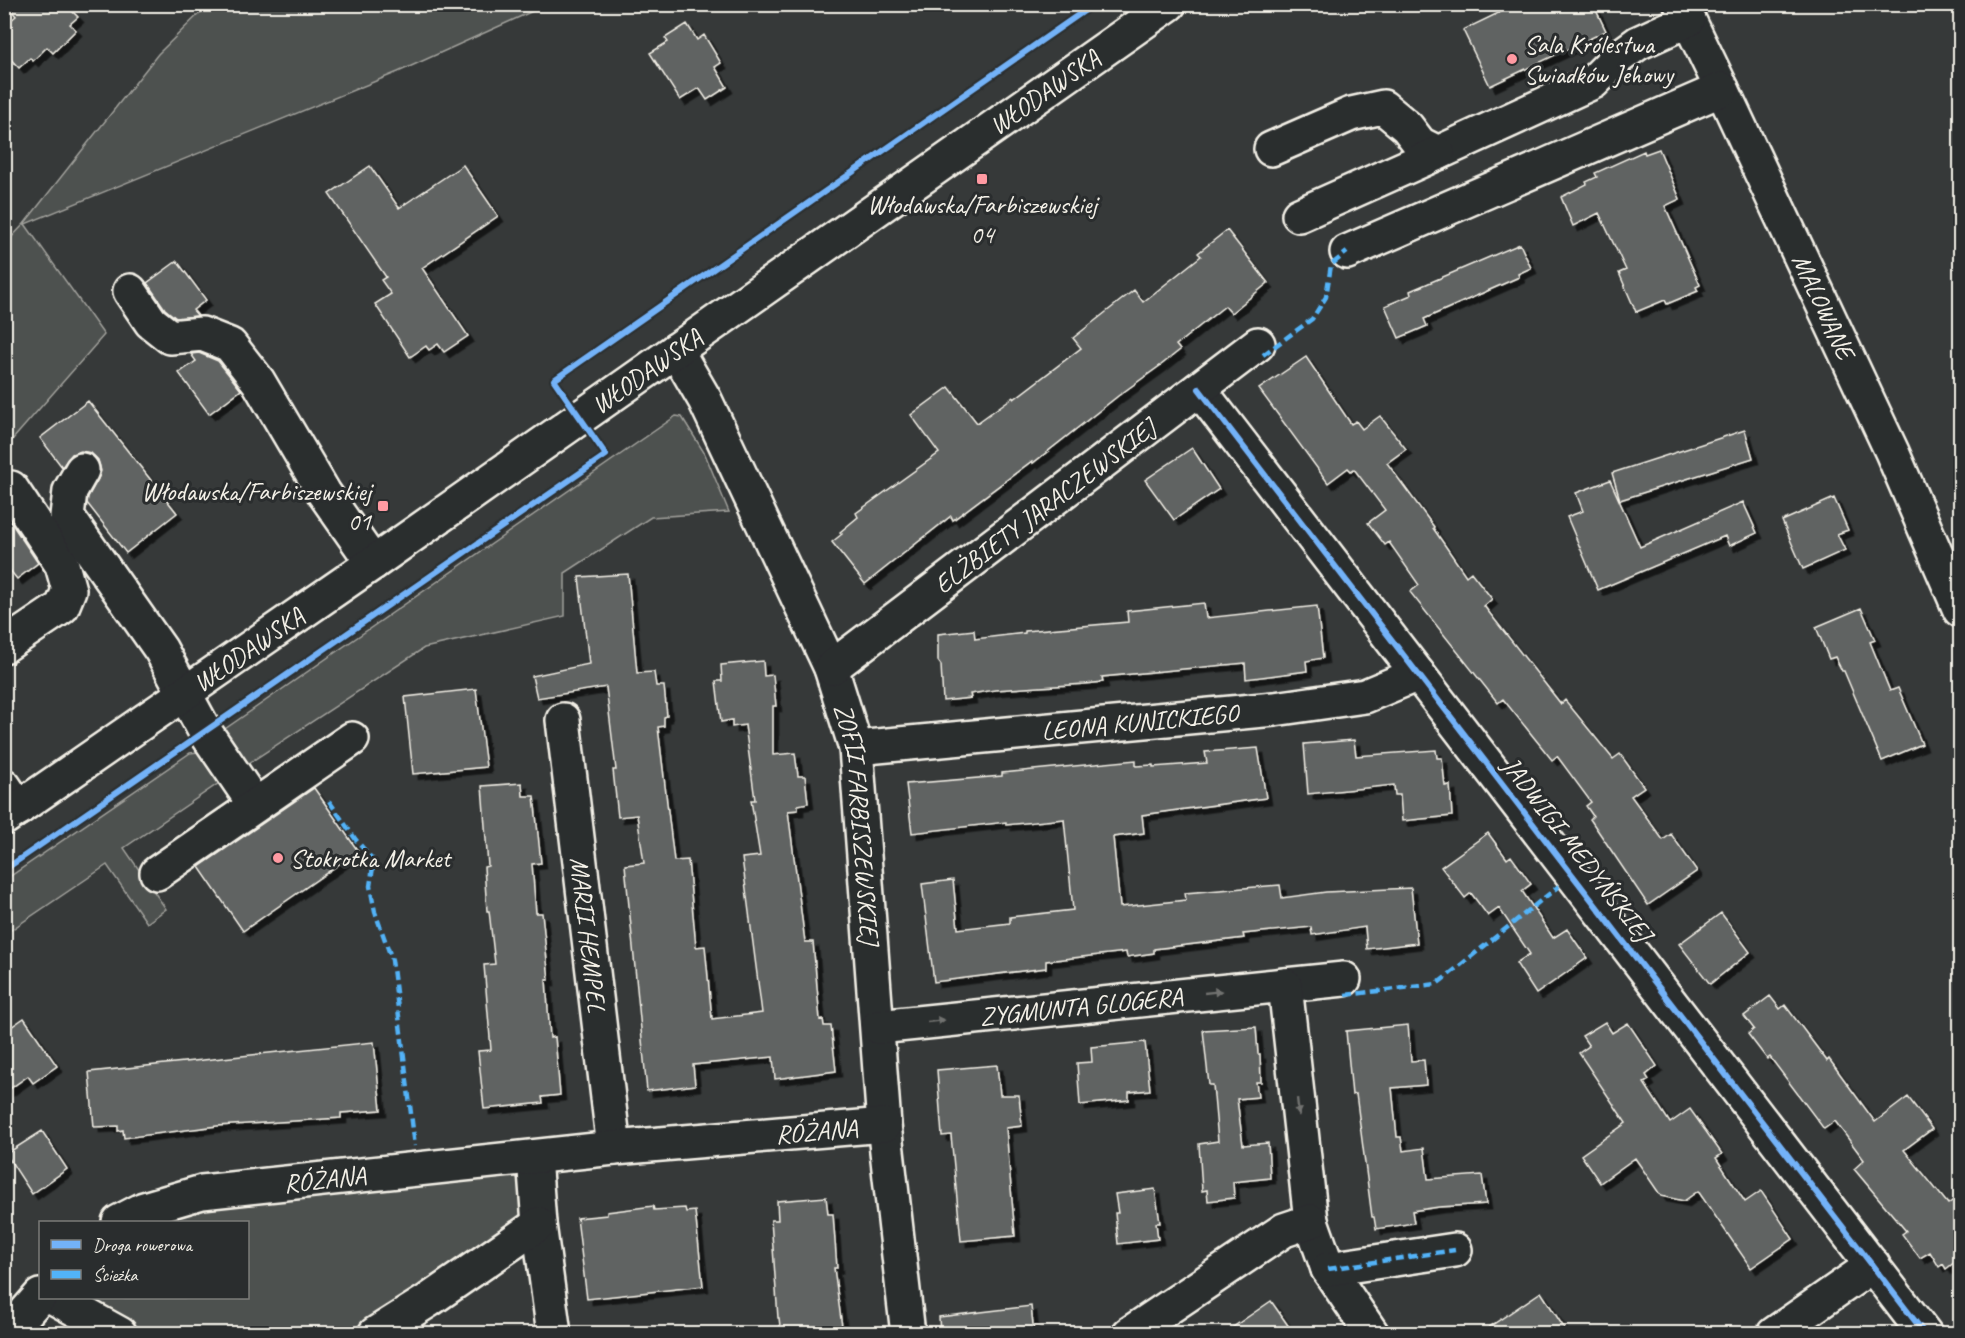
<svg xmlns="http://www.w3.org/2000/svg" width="1965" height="1338" font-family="Caveat,sans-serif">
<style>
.green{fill:#4e514f;stroke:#a1a19c;stroke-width:1.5}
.building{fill:#616362;stroke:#f4f1e8;stroke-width:1.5;filter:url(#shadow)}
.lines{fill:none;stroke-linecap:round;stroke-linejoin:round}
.minor-casing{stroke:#f4f1e8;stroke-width:38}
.major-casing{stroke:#f4f1e8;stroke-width:38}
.minor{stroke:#2a2d2e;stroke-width:33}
.major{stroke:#2a2d2e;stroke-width:33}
.quiet{stroke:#52b3f8;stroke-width:4.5;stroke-dasharray:9 4.5;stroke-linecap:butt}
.cycleway-casing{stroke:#2a2d2e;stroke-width:10}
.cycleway{stroke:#73b2f8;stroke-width:6}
.oneway{fill:#71726f}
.poi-dot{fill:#ff9aa2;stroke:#2a2d2e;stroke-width:2}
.labels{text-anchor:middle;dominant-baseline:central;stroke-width:6;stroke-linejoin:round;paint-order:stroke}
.poi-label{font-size:26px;fill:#f4f1e8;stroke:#2a2d2e;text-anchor:start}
.street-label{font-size:26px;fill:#f4f1e8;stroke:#2a2d2e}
</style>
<defs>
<filter id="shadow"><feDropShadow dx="5.5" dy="5.5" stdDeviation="0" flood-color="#0009"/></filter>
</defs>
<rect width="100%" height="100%" fill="#363939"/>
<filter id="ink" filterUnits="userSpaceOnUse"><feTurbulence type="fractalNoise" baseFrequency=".0167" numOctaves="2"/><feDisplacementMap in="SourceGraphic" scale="12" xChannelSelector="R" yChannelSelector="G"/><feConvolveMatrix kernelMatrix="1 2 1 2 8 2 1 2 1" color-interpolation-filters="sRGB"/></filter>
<g filter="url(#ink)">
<path class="green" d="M208,5H546L398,72L25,224L104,335L5,448V244L24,224L158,54Z
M676,416L682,417L705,454L729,512L651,517L565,573V616L424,648L243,767L222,731Z
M198,752L219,783L124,848L166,909L147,923L107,865L5,934V880L190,753Z
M514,1176L522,1181L527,1214L366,1327L344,1333H137L97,1314L82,1298H248V1222H161L202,1210L240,1203Z"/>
<path class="building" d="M6,4H65L78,17L70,24L76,30L53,53L47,47L33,61L30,58L19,68L4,52V26L16,16Z
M1517,4H1593L1606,31L1490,86L1463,30Z
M687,24L697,40L704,35L721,63L715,67L727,87L707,100L699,88L680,100L650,53L668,42L665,38Z
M1659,149L1680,199L1665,206L1700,285L1696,287L1698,291L1667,304L1665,300L1636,312L1619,273L1626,270L1599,213L1573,226L1561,197L1587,184L1586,182L1597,177L1595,173L1644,151L1645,154Z
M463,165L498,216L422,268L468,336L444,352L438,344L429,350L426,346L410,357L375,304L391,294L381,280L386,277L329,194L370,166L399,208Z
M1227,230L1268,283L1231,313L1225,306L1176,345L1180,350L1161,365L1118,396L1033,463L1032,461L953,520L951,516L865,584L832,542L842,534L840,532L858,517L856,513L939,453L911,415L949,387L977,423L1013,397L1014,399L1081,348L1073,338L1134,290L1143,302L1201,256L1198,253Z
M1520,244L1531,268L1518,274L1519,277L1424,319L1427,326L1399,338L1385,306L1411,295L1410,291Z
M177,261L206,300L193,310L198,316L176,318L165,309L147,283Z
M199,353L218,361L241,390L209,414L179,373L196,361L191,354Z
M1306,357L1351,424L1356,421L1362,429L1380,416L1406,449L1387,463L1434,527L1433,528L1466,576L1471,572L1492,599L1484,606L1561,704L1565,700L1613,759L1620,754L1644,787L1631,796L1663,840L1671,834L1697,871L1648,905L1590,819L1593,816L1586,806L1591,802L1557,756L1552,760L1503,699L1498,703L1410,592L1419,585L1389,542L1385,545L1368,523L1385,510L1354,469L1351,471L1348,468L1328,483L1259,389Z
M88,401L177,513L126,553L87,503L88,497L98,479L101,471L98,460L91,453L81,451L72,454L62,467L40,438Z
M1745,430L1753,458L1620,500L1612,473Z
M1192,448L1219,489L1174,520L1145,480Z
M1610,480L1640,547L1743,502L1757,533L1729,546L1725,536L1598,590L1567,517L1583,511L1576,493Z
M1834,498L1848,530L1837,534L1845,550L1803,569L1782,521Z
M4,512L38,563L17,579L4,563Z
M628,574L637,673L654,672L656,686H664L667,716L664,717V726L658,727L674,861L688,860L696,947L705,946L712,1019L762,1013L742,858L760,856L751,800H755L745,725L732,727V720L721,722L716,681H722L721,665L763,661L764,676L773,675L776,706H773V755L795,753L798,776H805L808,803L798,805V810L788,811L805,942H813L820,1020L823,1019L824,1026H831L836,1071L775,1079L773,1057L693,1065L695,1085L647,1091L625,865L644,863L637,815L618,817L613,770H616L606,687L537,698L532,676L589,664L579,577Z
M1204,603L1206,618L1317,606L1323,658L1306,661L1307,671L1246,679L1245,663L1102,677L1103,682L1085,684L995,690L970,694L971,698L943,701L941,665L938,661V634L974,630L975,639L1025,633V631L1128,622L1127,611Z
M1861,608L1875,640L1870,642L1890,691L1898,688L1922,744L1882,761L1844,671H1842L1835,657L1829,659L1816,627Z
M476,689L486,767L413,774L405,697Z
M1354,740L1356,756L1436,750L1437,758H1442L1445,786L1450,785L1452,816L1402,821L1400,795H1395L1394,785L1308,794L1304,744Z
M1258,748L1266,798L1142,815L1144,833L1113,837L1120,907L1186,900L1185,893L1280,885L1282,898L1326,892L1411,888L1417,943L1367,949L1365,927L1312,935L1311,927L1243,934L1244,938L1154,949V953L1127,957L1126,952L1046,961V968L934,982L922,884L953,880L958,929L1010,923V917L1073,910L1064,819L1006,825V822L912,833L906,784L1002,776V773L1136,760V766L1153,765V767L1207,763L1205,752Z
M522,783L523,796H534L541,863L532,864L536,913H542L549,980H546L550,1038L555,1037L560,1095L542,1097L543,1103L484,1109L478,1051L491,1050L484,965L495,964L489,911H487L484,867L488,866L482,786Z
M314,788L358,851L243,931L199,867Z
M1488,833L1507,859L1511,856L1531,884L1522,891L1553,938L1567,929L1587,958L1536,994L1516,963L1530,954L1499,908L1488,916L1471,893L1465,898L1441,867Z
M1721,913L1750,952L1710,984L1679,944Z
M1770,996L1780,1009L1785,1005L1827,1061L1829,1059L1875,1122L1908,1097L1932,1129L1904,1150L1948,1204L1960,1195V1258L1946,1269L1943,1264L1939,1267L1930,1252L1920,1258L1902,1234L1906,1231L1854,1169L1864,1160L1835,1121L1824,1129L1770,1057L1767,1059L1748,1034L1754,1029L1744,1016Z
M24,1018L57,1066L33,1083L28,1076L4,1093V1032Z
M1605,1022L1612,1033L1628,1023L1657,1066L1646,1075L1649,1080L1644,1083L1670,1123L1690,1109L1722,1154L1716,1158L1745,1202L1761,1191L1793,1239L1751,1268L1698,1191L1684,1201L1661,1196L1635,1158L1600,1183L1581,1155L1626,1123L1579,1053L1589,1046L1582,1036Z
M1408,1025L1411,1061L1424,1060L1426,1085L1392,1088L1397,1137H1401L1403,1151L1424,1148L1428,1179L1482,1175L1486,1204L1439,1207L1412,1211L1414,1223L1376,1229L1374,1217H1372L1356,1094L1352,1095L1346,1031Z
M1256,1027L1258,1054H1260L1261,1082H1256L1258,1097L1237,1099L1243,1145L1268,1143L1270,1178L1233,1182L1234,1198L1208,1201L1207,1190L1202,1191L1199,1144L1218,1141L1213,1085H1209L1203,1030Z
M374,1042L381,1110L341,1113V1118L217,1126L124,1138L123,1130L118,1131V1126L94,1127L89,1072Z
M1145,1042L1150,1090L1129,1092V1100L1080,1105L1077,1063L1092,1062L1091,1047Z
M997,1065L1000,1095H1019L1022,1126L1006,1128L1015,1236L961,1241L951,1135L942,1136L937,1070Z
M42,1131L67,1169L32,1194L6,1154Z
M1155,1189L1160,1223H1156L1158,1239L1118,1244L1115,1213H1118L1115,1194Z
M826,1197L828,1214H833L837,1268H834L843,1334H781L779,1318H778L771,1220H778L777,1201Z
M653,1206L654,1210L685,1208L686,1212L695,1211L703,1286L587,1299L577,1218L607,1215V1212Z
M1541,1292L1568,1334H1479Z
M1271,1301L1294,1334H1223Z
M1031,1306L1034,1334H940L939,1317Z"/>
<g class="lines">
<defs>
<g id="minor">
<path id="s1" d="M1681,4L1722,89L1892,452L1960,610"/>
<path d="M1271,149L1351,114L1383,107L1407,127L1420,144L1438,153L1593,82L1616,59L1638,43L1688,20"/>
<path d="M1299,215L1438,153"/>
<path d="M1347,252L1722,89"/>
<path d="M130,291L151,322L170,337L202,334L230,345L258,381L324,493L373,563"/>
<path id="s2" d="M676,350L705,400L831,668L856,748L884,1125L908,1334"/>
<path d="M1199,389L1925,1334"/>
<path d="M82,470L70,491L67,516L161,650L206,733L255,805"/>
<path d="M4,646L62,607L69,590L62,565L11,488"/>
<path id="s3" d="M831,668L1258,344"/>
<path id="s4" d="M563,720L614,1148"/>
<path id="s5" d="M856,748L1274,709L1365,696L1418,674"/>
<path d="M4,786L19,808"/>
<path d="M157,873L352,739"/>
<path d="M1285,985L1344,979"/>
<path id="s6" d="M878,1027L1285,985L1311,1221L1328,1269L1372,1334"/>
<path d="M534,1157L539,1224L554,1334"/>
<path id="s7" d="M119,1222L144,1209L202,1192L614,1148L884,1125"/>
<path d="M1328,1269L1455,1250"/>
<path d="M55,1298L120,1334"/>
<path d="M7,1334L40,1296"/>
<path d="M375,1334L429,1300L539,1224"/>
<path d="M1129,1334L1284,1230L1311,1221"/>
<path d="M1774,1334L1873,1265"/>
</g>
<g id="major">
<path id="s8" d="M4,818L373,563L1169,4"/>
</g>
</defs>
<use href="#minor" class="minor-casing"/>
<use href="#major" class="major-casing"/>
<use href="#minor" class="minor"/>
<use href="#major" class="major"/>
<path class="quiet" d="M1263,355L1312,319L1326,297L1331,265L1347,252
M329,801L356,840L374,861L370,886L375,912L392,960L415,1146
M1345,995L1437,984L1559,886
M1328,1269L1455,1250"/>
<defs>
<path id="cycleway" d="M1199,389L1925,1334
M4,870L606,455L554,380L1094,4"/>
</defs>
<use href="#cycleway" class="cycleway-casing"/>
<use href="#cycleway" class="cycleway"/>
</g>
<defs><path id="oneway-solid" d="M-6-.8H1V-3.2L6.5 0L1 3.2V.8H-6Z" transform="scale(1.5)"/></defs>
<g class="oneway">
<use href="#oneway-solid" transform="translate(1213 992) rotate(-6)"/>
<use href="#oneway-solid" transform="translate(936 1021) rotate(-6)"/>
<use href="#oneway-solid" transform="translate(1298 1107) rotate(84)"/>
</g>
</g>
<g class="poi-dot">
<circle cx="1512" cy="59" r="6"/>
<rect x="976" y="173" width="12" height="12" rx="3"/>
<rect x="377" y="500" width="12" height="12" rx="3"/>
<circle cx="278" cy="858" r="6"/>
</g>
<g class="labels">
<g class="poi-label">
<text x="1524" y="44">Sala Królestwa<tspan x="1524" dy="30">Swiadków Jehowy</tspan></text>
<text x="982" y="204" text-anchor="middle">Włodawska/Farbiszewskiej<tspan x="982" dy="30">04</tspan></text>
<text x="371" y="491" text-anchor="end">Włodawska/Farbiszewskiej<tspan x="371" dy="30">01</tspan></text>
<text x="290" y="858">Stokrotka Market</text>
</g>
<g class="street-label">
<text stroke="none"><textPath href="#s8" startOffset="1269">WŁODAWSKA</textPath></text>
<text stroke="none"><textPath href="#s1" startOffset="334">MALOWANE</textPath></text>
<text stroke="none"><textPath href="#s8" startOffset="783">WŁODAWSKA</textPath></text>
<text stroke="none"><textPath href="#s3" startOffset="268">ELŻBIETY JARACZEWSKIEJ</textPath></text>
<text stroke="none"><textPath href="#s8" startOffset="297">WŁODAWSKA</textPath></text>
<text stroke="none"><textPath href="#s5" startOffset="285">LEONA KUNICKIEGO</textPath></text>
<text stroke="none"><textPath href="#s2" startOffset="513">ZOFII FARBISZEWSKIEJ</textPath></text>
<text transform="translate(1577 849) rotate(52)">JADWIGI MEDYŃSKIEJ</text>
<text stroke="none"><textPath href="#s4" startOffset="216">MARII HEMPEL</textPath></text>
<text stroke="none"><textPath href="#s6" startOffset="204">ZYGMUNTA GLOGERA</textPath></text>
<text stroke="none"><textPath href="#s7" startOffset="706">RÓŻANA</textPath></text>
<text stroke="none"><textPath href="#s7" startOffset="212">RÓŻANA</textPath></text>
</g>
</g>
<rect width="1965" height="1338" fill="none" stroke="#2a2d2e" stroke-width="24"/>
<rect x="12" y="12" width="1941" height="1314" fill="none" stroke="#f4f1e8" stroke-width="2" filter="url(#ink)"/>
<rect x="39" y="1221" width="210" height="78" fill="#2a2d2e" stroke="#7b7b78" stroke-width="1.5"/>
<rect x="51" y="1240" width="30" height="9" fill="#73b2f8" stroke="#7b7b78" stroke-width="1.5"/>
<text x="93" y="1251" font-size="18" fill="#f4f1e8">Droga rowerowa</text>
<rect x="51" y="1270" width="30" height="9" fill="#52b3f8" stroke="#7b7b78" stroke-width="1.5"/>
<text x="93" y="1281" font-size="18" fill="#f4f1e8">Ścieżka</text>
</svg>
